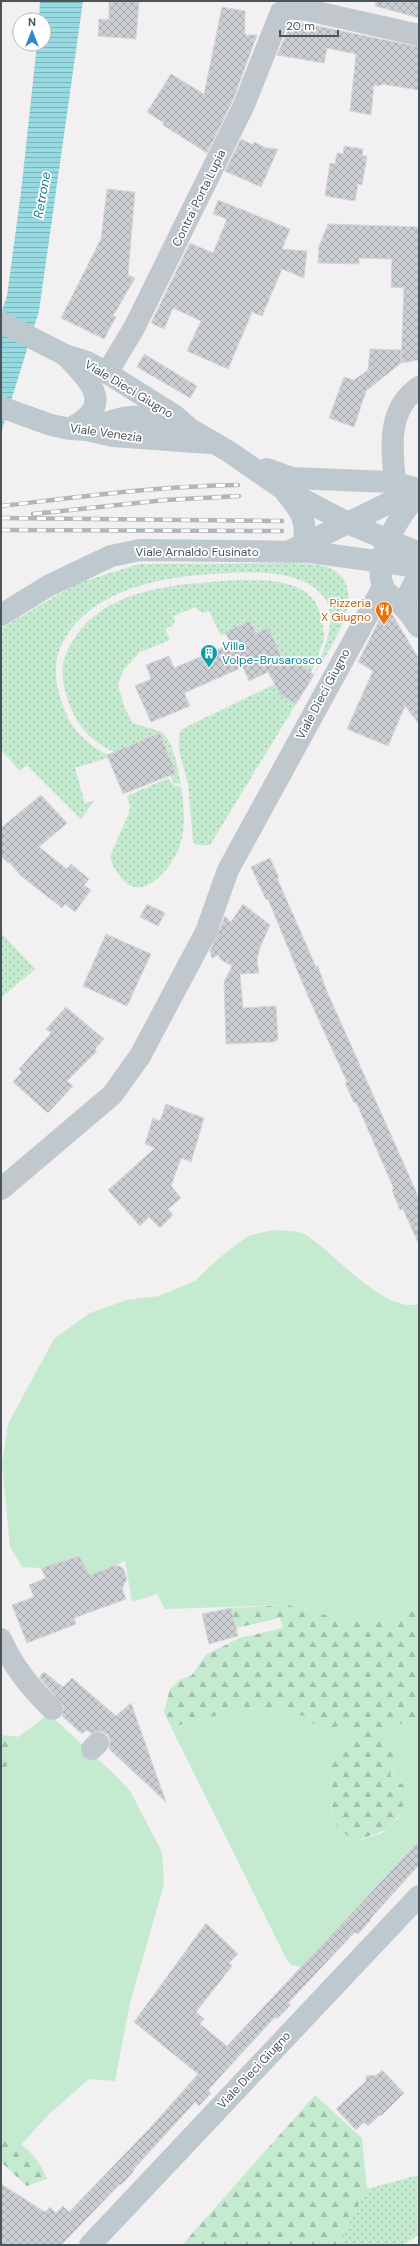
<svg xmlns="http://www.w3.org/2000/svg" width="420" height="2246" font-family="'DM Sans',sans-serif">
<style>
.grass{fill:#c4eacf}
.forest{fill:url(#forest-firs)}
.garden{fill:url(#garden-dots)}
.water{fill:url(#water-rules)}
.building{fill:url(#building-cross-hatch);stroke:#d5d7db}
.lines{fill:none;stroke-linecap:round;stroke-linejoin:round}
.street{stroke:#c0c8cd;stroke-width:22}
.secondary{stroke:#bec8cf;stroke-width:22}
.rail-casing{stroke:#b3b6b9;stroke-width:4.5}
.rail{stroke:#fff;stroke-width:3;stroke-dasharray:9;stroke-linecap:butt}
.labels{text-anchor:middle;dominant-baseline:central;stroke-width:3.5;stroke-linejoin:round;paint-order:stroke}
.street-label{font-size:12px;fill:#4a555b;stroke:#fff}
.food-label{font-size:12px;fill:#c56008;stroke:#fff;text-anchor:end}
.culture-label{font-size:12px;fill:#0d838f;stroke:#fff;text-anchor:start}
.water-label{font-size:13px;font-style:italic;fill:#1d818c;stroke:#fff}
</style>
<defs>
<pattern id="forest-firs" width="22" height="20" patternUnits="userSpaceOnUse"><rect width="22" height="20" fill="#c4eacf"/><path d="M5 1l3.5 6h-7zM16 11l3.5 6h-7z" fill="#a1c0ab"/></pattern>
<pattern id="garden-dots" width="8" height="8" patternUnits="userSpaceOnUse"><rect width="8" height="8" fill="#c4eacf"/><path d="M2 2h.1M6 6h.1" fill="none" stroke="#a1c0ab" stroke-width="1.8" stroke-linecap="round"/></pattern>
<pattern id="water-rules" width="6" height="5" patternUnits="userSpaceOnUse"><rect width="6" height="5" fill="#97dae1"/><path d="M0 2.5h6" fill="none" stroke="#7db4b9"/></pattern>
<pattern id="building-cross-hatch" width="8" height="8" patternUnits="userSpaceOnUse"><rect width="8" height="8" fill="#cbced2"/><path d="M0 0l8 8M0 8l8-8" fill="none" stroke="#a7aaad"/></pattern>
</defs>
<rect width="100%" height="100%" fill="#f2f0f0"/>
<path class="grass" d="M273,1230C282,1231 298,1230 306,1235C333,1252 385,1314 419,1304V1607L373,1624L336,1618L288,1605L165,1609L157,1594L132,1602L125,1561L90,1575L81,1567L80,1556L41,1568L22,1567L10,1547L2,1464L8,1424L54,1339L90,1313L127,1300L159,1296L195,1281L219,1258L248,1236Z
M246,1708L266,1709L304,1716L318,1727L330,1729L343,1724L349,1727L356,1740L351,1747L332,1755L331,1805L338,1829L357,1841L382,1833L398,1819L401,1810L390,1774L395,1770L380,1733C392,1724 405,1721 419,1726V1841L301,1967L291,1965L287,1960L171,1727Z
M49,1714L115,1775L130,1791L162,1852L164,1884L130,2003L115,2081L89,2079L48,2115L21,2145L1,2136V1772L7,1766L18,1737Z"/>
<path class="forest" d="M288,1605L336,1618L373,1624L419,1607V1726C405,1721 392,1724 381,1733L383,1738L395,1741L403,1759L390,1774L392,1779L404,1785C406,1795 405,1800 401,1810C392,1833 377,1832 356,1841L338,1829C334,1815 320,1766 332,1755C340,1749 349,1749 356,1740L349,1727L343,1724L330,1729L318,1727L304,1716L266,1709L246,1708L171,1727L164,1712L170,1689L181,1679L191,1676L206,1655L239,1638L283,1628L280,1618L236,1628L231,1608Z
M1,1735L18,1737L7,1766L1,1772Z
M315,2095L362,2138L367,2189L348,2224L341,2245H182Z
M1,2136C26,2144 37,2155 47,2179L27,2186L1,2162Z"/>
<path class="garden" d="M288,563C302,564 322,563 334,570C370,593 329,650 314,675C322,654 337,624 327,602C323,593 313,586 305,582C282,571 254,572 230,573C174,575 101,584 67,635C55,654 53,672 59,693C68,725 78,738 107,755L108,758L75,768L85,804L95,800L81,819L27,765L20,771L1,750V628L78,583L139,564Z
M238,580C271,580 317,579 322,622C323,627 324,633 324,638C321,649 315,662 311,673L284,663L256,633L251,622L221,636L209,611L203,613L199,611L196,607L173,616L175,621L173,625L165,629L170,640L140,652L123,671L118,685L125,709L133,723L162,732C175,745 177,768 181,784L174,783L170,775L176,773L160,733L114,752C86,738 75,723 66,694C60,671 61,659 74,639C107,586 182,584 238,580Z
M275,684L281,695L296,704L210,845H196L193,841L188,784L179,751V734L184,728Z
M168,778L175,786L181,787C184,806 186,826 180,845C172,869 140,907 119,875C115,870 111,863 110,856L129,813L130,806L127,796Z
M1,933L35,969L1,998Z
M419,2175V2234L403,2245H341L348,2224L367,2189Z"/>
<path class="water" d="M40,1H83L39,311L1,433V313L7,296L21,192L37,44H44V20H39Z"/>
<path class="building" d="M109,1H139L136,39L98,36L99,19L109,20Z
M376,1H419V18L375,6Z
M222,7L245,11V35H257L233,100L207,153L163,125L164,123L147,112L171,74L204,94Z
M298,22L419,47V90L381,84L380,86L374,85L371,115L350,111L356,54L327,48L324,63L277,55L290,26Z
M241,139L253,145L254,142L266,148L278,149L261,187L225,171Z
M344,146L363,149L362,156H367L362,185L358,184L355,201L325,196L330,163L335,164L337,153L343,154Z
M107,189L135,192L128,275L135,278L113,316L116,317L104,339L61,318L101,239Z
M218,200L290,229L282,249L307,251L304,278L282,269L262,316L252,312L228,369L187,351L201,321L173,308L164,329L151,323L190,243L213,253L227,219L213,214Z
M328,224L419,227V360L401,363L404,288L391,287L392,259L359,258V264L318,263L319,246Z
M370,349L401,350V363L366,391L354,427L329,418L344,377L354,380L368,370Z
M144,354L197,386L190,398L137,367Z
M392,614L419,659V724L405,706L388,746L347,729L373,671L358,662L382,615Z
M250,621L256,633L269,628L284,663L294,659L314,675L296,704L281,695L268,672L249,681L243,667L184,693L190,706L151,722L135,686L151,679L146,665L169,656L174,668L231,644L225,632Z
M160,733L176,773L123,794L107,755Z
M41,795L67,823L39,847L67,869L71,864L89,879L84,885L91,890L75,912L65,904L62,908L21,876L9,862L8,863L1,856V828Z
M270,858L279,878H277L316,967L318,966L325,987L419,1198V1245L403,1209L400,1210L392,1190L394,1189L356,1102L354,1103L345,1083L347,1082L307,994L268,899L266,900L251,867Z
M147,904L165,913L158,926L140,917Z
M243,904L270,925L259,950L257,960L259,973L240,974L243,1008L276,1006L278,1040L273,1042L226,1044L224,982L232,966L220,959L219,955L212,958L210,951L225,916L231,922Z
M106,934L151,954L127,1006L83,986Z
M66,1007L104,1039L95,1049L97,1051L67,1081L73,1086L48,1113L13,1082L22,1072L19,1069L51,1033L46,1029Z
M166,1104L204,1118L191,1162L181,1158L171,1186L181,1198L168,1209L173,1215L160,1228L149,1217L140,1226L108,1190L155,1148L145,1144L153,1118L160,1121Z
M79,1556L90,1575L116,1565L123,1568L127,1579L122,1589L126,1599L74,1618L76,1624L27,1643L12,1605L34,1597L29,1585L46,1578L41,1568Z
M231,1608L238,1636L209,1644L202,1614Z
M44,1672L63,1687L72,1678L116,1716L131,1703L166,1802L109,1749L110,1740L107,1734L101,1731L91,1733L86,1730L82,1734L62,1716L64,1706L39,1677Z
M419,1841V1865L370,1919L371,1920L358,1934L355,1932L288,2003L291,2005L277,2019L275,2017L208,2090L211,2093L199,2106L195,2102L133,2170L134,2171L121,2185L120,2184L61,2245H1V2184L45,2212L50,2207L56,2213L63,2206L69,2212L150,2128L198,2074L134,2022L206,1923L238,1954L229,1963L232,1966L196,2012L204,2019L200,2024L227,2046Z
M382,2070L404,2093L381,2116L380,2115L368,2126L364,2122L356,2130L336,2109L366,2081V2076L377,2075Z"/>
<g class="lines">
<path class="street" d="M107,373L134,328L244,105L281,12L289,8L307,10L419,35
M395,483C392,448 386,410 419,387
M1,1189L112,1095L140,1056L206,932L228,870L383,587
M1,1639C13,1667 31,1688 52,1709
M92,1749L98,1743"/>
<path class="secondary" d="M1,322L65,355L87,362L107,373L174,415L190,429L228,451L283,489L348,523L419,553
M66,356C91,382 115,405 71,428
M1,407L51,425L70,429L87,430L113,436L209,443
M87,430C124,415 137,412 176,425
M267,469L292,478L391,482L419,489
M286,493C301,511 307,519 304,543
M419,494C401,513 372,557 383,586C386,595 400,602 406,610C411,615 415,622 419,627
M290,551L395,500L419,491
M406,609L409,593L419,574
M1,615L48,586L111,556L140,550L310,552L419,567
M90,2245L419,1896"/>
<defs>
<path id="rail" d="M1,506C80,497 159,486 238,485
M33,514L165,500L239,496
M1,518L282,521
M1,530L282,531"/>
</defs>
<use href="#rail" class="rail-casing"/>
<use href="#rail" class="rail"/>
</g>
<defs>
<symbol id="restaurant-pin" viewBox="-11 -11 22 30"><path d="M0 17L-7.5 6A9.5 9.5 0 1 1 7.5 6Z" fill="#e8710a" stroke="#fff"/><path d="M-5-6h1v4h1v-4h1v4h1v-4h1v5L-1.5 .5V6h-2V.5L-5-1ZM5-6V6H3V1.5H1.5Q1.5-4 5-6Z" fill="#fff"/></symbol>
<symbol id="building-pin" viewBox="-11 -11 22 30"><path d="M0 17L-7.5 6A9.5 9.5 0 1 1 7.5 6Z" fill="#0f9aa8" stroke="#fff"/><path d="M-4-6H4V6H1V3H-1V6H-4ZM-2.5-4.3h1.7v1.8h-1.7ZM.8-4.3h1.7v1.8H.8ZM-2.5-1h1.7V.8h-1.7ZM.8-1h1.7V.8H.8Z" fill="#fff"/></symbol>
</defs>
<g fill-rule="evenodd">
<use href="#restaurant-pin" x="374" y="600" width="20" height="27"/>
<use href="#building-pin" x="199" y="643" width="20" height="27"/>
</g>
<g class="labels">
<g class="street-label">
<text transform="translate(199 198) rotate(-64)">Contra' Porta Lupia</text>
<text transform="translate(129 389) rotate(31)">Viale Dieci Giugno</text>
<text transform="translate(106 433) rotate(8)">Viale Venezia</text>
<text x="197" y="552">Viale Arnaldo Fusinato</text>
<text transform="translate(323 694) rotate(-62)">Viale Dieci Giugno</text>
<text transform="translate(254 2070) rotate(-47)">Viale Dieci Giugno</text>
</g>
<g class="food-label">
<text x="371" y="603">Pizzeria<tspan x="371" dy="14">X Giugno</tspan></text>
</g>
<g class="culture-label">
<text x="222" y="646">Villa<tspan x="222" dy="14">Volpe-Brusarosco</tspan></text>
</g>
<g class="water-label">
<text transform="translate(42 195) rotate(-80)">Retrone</text>
</g>
</g>
<rect width="420" height="2246" fill="none" stroke="#4a555b" stroke-width="4"/>
<g transform="translate(32 32)"><circle r="19" fill="#ffffff" stroke="#b7bbbd"/>
<path d="M0-3L7 15L0 10L-7 15Z" fill="#3085cd"/>
<text y="-6" font-size="11" font-weight="bold" text-anchor="middle" fill="#4a555b">N</text>
</g>
<path d="M280 30v6h58v-6" fill="none" stroke="#4a555b" stroke-width="2"/>
<text x="286" y="30" font-size="12" fill="#4a555b" stroke="#ffffff" stroke-width="3" paint-order="stroke">20 m</text>
</svg>
